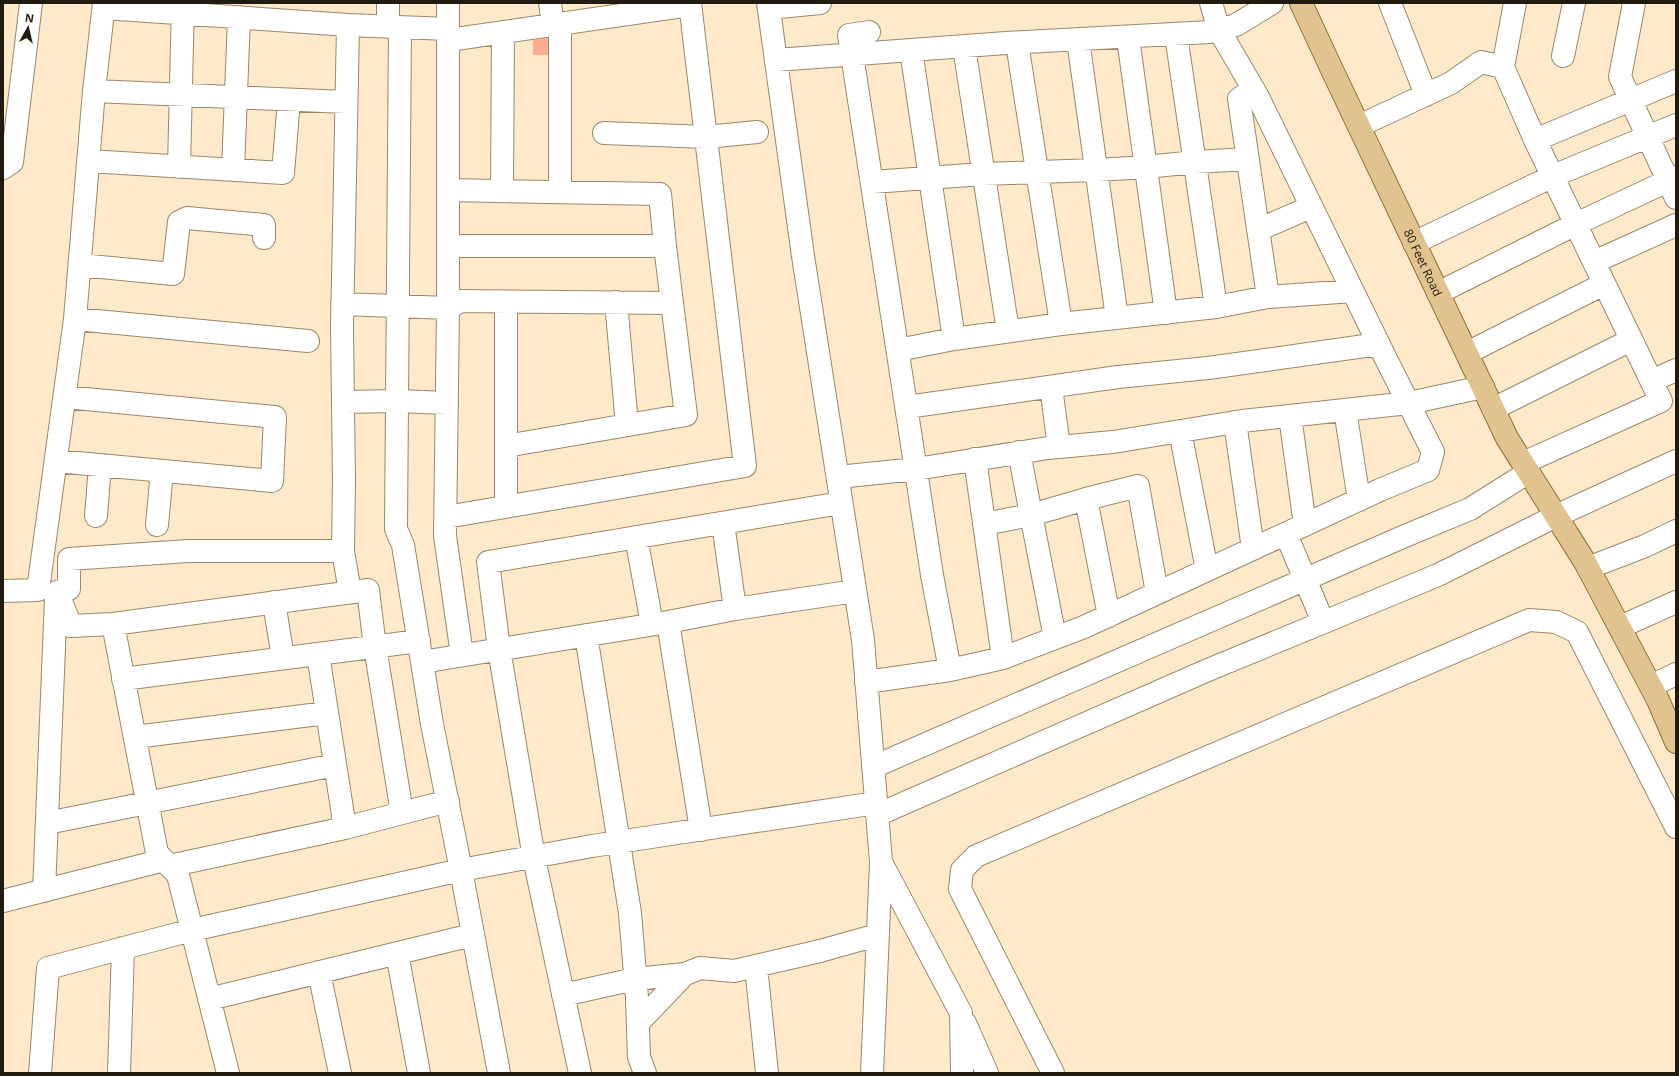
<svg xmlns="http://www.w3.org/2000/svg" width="1679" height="1076" font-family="'Open Sans',sans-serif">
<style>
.building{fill:#fcae90}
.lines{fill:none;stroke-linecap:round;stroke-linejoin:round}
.minor-casing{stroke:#9a876b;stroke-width:24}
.major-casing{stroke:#906e31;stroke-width:24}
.minor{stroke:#fff;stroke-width:22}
.major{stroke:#e0c38f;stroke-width:22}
.labels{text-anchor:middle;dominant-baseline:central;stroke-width:3.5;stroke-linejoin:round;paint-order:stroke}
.street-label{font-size:12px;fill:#211a0f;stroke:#fdf8f2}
</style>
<rect width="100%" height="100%" fill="#fee9cb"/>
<path class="building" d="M548,38V55H533V40Z"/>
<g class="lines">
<defs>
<path id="minor" d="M388,3V27
M448,3V308L445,536L462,655
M550,3L553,25
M768,3L803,256L863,640L881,862L872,1073
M1390,3L1426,95
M1515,3L1503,67L1535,140L1661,401L1523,463
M1634,3L1620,77L1676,198
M104,8L348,25L448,29
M769,8L820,3
M348,25L342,328L344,481L343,551L350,592
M400,27L396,529L403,545L432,724L461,870L499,1073
M869,32L849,35L932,575L950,670
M1176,35L1216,307
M1128,38L1166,313
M449,40L690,5
M1078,40L1117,318
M1017,43L1061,324
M964,47L1008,331
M911,50L954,339
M1563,56L1574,3
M776,60L1006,43L1210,32L1236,25L1272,3
M1253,89L1239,99L1268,297
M94,91L346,102
M1359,126L1451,83L1481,62L1503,67
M604,133L706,137L757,132
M1535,140L1676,81
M89,161L283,173L289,100
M179,167L183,3
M3,168L12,162L31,3
M233,170L239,17
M872,182L983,174L1097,170L1146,167L1195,162L1248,159
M448,190L660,194L665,246L686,415L506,446
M502,191L503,32
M560,192V24
M1258,230L1311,207
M1414,243L1553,176L1676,125
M448,246H665
M1594,262L1676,225
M80,265L173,274L179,222L187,218L264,225V238
M1438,293L1576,224L1676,177
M616,302L627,425
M342,304L448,308L461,301L672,303
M75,319L308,341
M898,350L954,339L1061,324L1216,307L1268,297L1353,291
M1467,353L1604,284
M1651,381L1676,370
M1051,387L1059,447
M343,402L397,401L447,403
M907,407L1118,377L1208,368L1379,344
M1493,409L1631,340
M1345,410L1359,500
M1290,416L1305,525
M1235,422L1253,549
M1180,431L1207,570
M1019,452L1055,638
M975,459L1003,658
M56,461L272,481L275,417L65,397
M838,477L916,469L1048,448L1113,442L1242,421L1409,403L1483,387
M506,506V302
M96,516L100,465
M446,517L745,466L690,3
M723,523L735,609
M984,524L1031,515L1086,499
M157,525L162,471
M1286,534L1323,622
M636,537L652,624
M1588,568L1645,546L1676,531
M3,591L38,590L75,319L94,91L104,3
M57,592L71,626L113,624L157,853L178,875L228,1073
M57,592L69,589V559L188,551H343
M274,602L283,658
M1109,616L1086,499L1138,486L1157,593
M668,622L701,830
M113,624L368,590L375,647L402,813
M1620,627L1676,602
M586,635L630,913L637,998L639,1057L645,1073
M422,662L668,622L735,609L855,591
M123,679L419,641
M866,682L950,670L1003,658L1084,627L1380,490L1428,470L1433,452L1385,357L1258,97L1219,30L1211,3
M1651,686L1676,674
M135,737L327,713
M873,767L1405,536L1470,509L1529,472
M877,815L1208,670L1438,575L1556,516L1676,461
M47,823L335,765
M345,828L448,801
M881,862L961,1013L962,1073
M169,866L345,828L318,654
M44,891L56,599
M3,901L164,860
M397,953L419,1073
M756,966L767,1073
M319,972L340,1073
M563,995L635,979L685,974
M209,999L472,935
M638,1023L685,974L700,968L734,971L820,951L877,935
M965,1023L987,1073
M40,1073L48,968L192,930L461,870L592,846L876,803
M119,1073L123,948
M580,1073L534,858L499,649L488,562L841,503
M1053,1073L960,889L962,870L976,856L1529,620L1556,622L1577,632L1676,827"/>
<g id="major">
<path id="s1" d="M1301,3L1334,74L1507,438L1585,562L1658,700L1676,742"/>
</g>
</defs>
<use href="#minor" class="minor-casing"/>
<use href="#major" class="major-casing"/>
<use href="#minor" class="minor"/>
<use href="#major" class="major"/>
</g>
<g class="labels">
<g class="street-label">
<text stroke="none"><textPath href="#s1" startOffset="287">80 Feet Road</textPath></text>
</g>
</g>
<rect width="1679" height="1076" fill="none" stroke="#211a0f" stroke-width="8"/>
<g transform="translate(28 28) rotate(8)" stroke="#fdf8f2" stroke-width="3" paint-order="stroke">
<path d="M0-3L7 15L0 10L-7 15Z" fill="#211a0f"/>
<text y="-6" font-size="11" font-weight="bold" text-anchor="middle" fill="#211a0f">N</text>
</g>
</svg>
